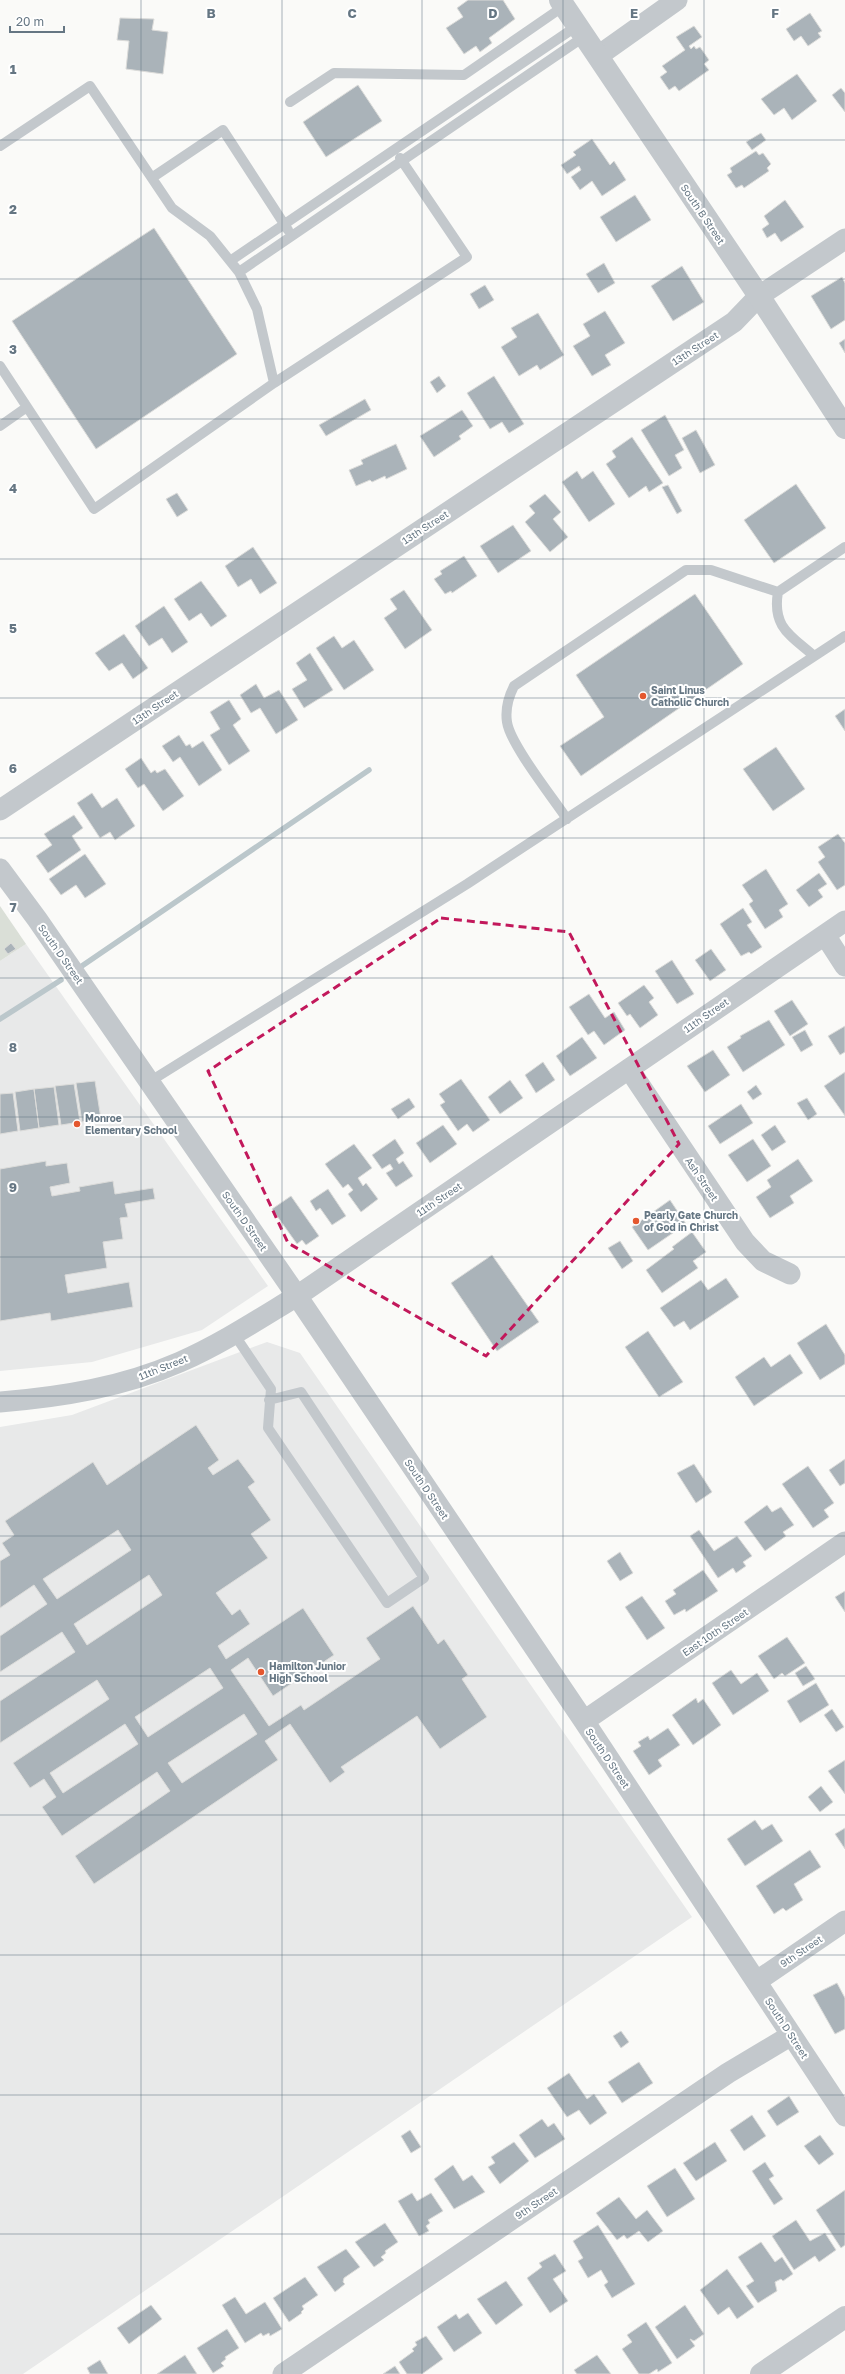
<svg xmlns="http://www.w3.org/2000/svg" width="845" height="2374" font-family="'Golos Text',sans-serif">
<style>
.built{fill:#e8e9e9}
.green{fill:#dadfd7}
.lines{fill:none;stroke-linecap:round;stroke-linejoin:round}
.stream{stroke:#bbc7cb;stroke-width:5.5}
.building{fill:#aab3b9;stroke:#dcdcda;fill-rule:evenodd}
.service{stroke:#c3c8cc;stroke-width:10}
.minor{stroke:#c3c8cc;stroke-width:21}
.tertiary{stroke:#c3c8cc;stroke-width:22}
.marked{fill:none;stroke:#c2185b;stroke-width:3;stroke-dasharray:8 5;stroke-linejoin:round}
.grid{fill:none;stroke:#657683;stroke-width:1;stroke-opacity:0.55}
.poi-dot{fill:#e4572e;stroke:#fff;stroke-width:1.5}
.labels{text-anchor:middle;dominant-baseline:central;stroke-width:4;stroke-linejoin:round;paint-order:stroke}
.street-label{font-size:10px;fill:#657683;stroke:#fff}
.poi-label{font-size:10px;font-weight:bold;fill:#657683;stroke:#fff;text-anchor:start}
.grid-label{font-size:13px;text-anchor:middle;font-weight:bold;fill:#657683;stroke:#fff;stroke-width:4;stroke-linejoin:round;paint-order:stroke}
</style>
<rect width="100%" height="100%" fill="#fafaf8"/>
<path class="built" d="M26,944L268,1286L202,1330L92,1362L0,1371V961Z
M267,1342L300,1353L692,1917L23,2374H0V1427L72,1415Z"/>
<path class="green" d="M0,906L26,944L0,961Z"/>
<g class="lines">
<path class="stream" d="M76,970L369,770
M0,1019L61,980"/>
</g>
<path class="building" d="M468,0H503L515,19L489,38L492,43L480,52L476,46L464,54L446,28L463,17L457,8Z
M810,13L822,31L818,33L821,37L808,46L801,36L794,41L786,29Z
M120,18L154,19L152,30L168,32L163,74L126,69L129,41L117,40Z
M694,26L702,37L689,46L691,49L694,46L696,49L700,47L709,60L704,64L709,70L679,91L675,86L669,90L660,77L667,72L662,66L685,50L676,37Z
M797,74L817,101L792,120L784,108L774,115L761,99Z
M358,85L382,121L326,157L303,122Z
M841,88L845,93V112L832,95Z
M761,133L766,140L752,150L746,142Z
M592,139L610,165L614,161L626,180L602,196L592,181L580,190L571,177L581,170L579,166L567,174L561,165L576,155L573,152Z
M756,151L759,155L763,153L771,164L767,168L769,171L744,188L742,185L736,188L727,175L732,172L730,168Z
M635,195L651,220L616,242L600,217Z
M785,200L804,227L781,242L775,233L767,238L762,229L769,224L764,216Z
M154,228L237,354L96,449L12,321Z
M604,263L615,283L598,293L586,274Z
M682,266L704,302L673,321L651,286Z
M842,277L845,283V320L831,329L811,296Z
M485,285L494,300L479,309L470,294Z
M605,311L625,343L605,355L611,365L592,376L573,346L590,336L583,324Z
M538,313L564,355L540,370L537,365L519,376L501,347L517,337L511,328Z
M845,339V353L839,343Z
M439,376L446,386L437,393L430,382Z
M494,376L524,424L509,433L502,422L490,429L467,393Z
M365,399L371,410L326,436L319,425Z
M462,410L473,426L459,436L461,439L434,457L420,436Z
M665,415L684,450L675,455L682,468L669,476L641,430Z
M696,430L715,465L700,473L682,438Z
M632,437L663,483L649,492L646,486L629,498L606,464L616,457L612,451Z
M396,444L407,469L386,479L385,476L372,482L370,480L356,486L349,470L363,464L361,460Z
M577,471L582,479L593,471L615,504L589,522L562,482Z
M796,484L826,528L774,563L744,520Z
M668,485L682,511L677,514L662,487Z
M177,493L188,510L177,517L166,499Z
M545,494L561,512L553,519L568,537L550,552L525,522L535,513L529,506Z
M513,525L531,551L498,573L480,546Z
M253,547L277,583L260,594L251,579L238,587L225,566Z
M464,556L477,576L452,593L451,591L445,594L434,579L442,574L440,571Z
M201,581L227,616L211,627L201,613L189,621L174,599Z
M404,590L432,630L405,649L384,618L397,609L390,599Z
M695,594L743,664L581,776L560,746L604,717L576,675Z
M164,606L188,642L172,653L162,638L149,646L135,626Z
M124,634L148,668L133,679L122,663L109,671L95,653Z
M334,636L342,648L354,640L374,670L344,690L316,648Z
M310,653L333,690L304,708L292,689L307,680L296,663Z
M256,684L264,698L279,690L298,720L276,734L260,708L251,713L240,695Z
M229,700L241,719L233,725L250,751L229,765L210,735L220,729L210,712Z
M845,709V731L835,716Z
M179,735L186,746L190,744L192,748L203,741L222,770L199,786L180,757L173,762L162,746Z
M776,747L805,789L773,811L743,769Z
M141,758L151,773L155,770L157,773L165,769L184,796L163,811L144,784L138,788L125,769Z
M92,793L102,808L117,798L135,826L115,840L110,832L100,838L77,803Z
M74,815L83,828L72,836L81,850L48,873L36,856L52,845L44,834Z
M838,834L845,843V885L837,890L818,862L825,857L818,847Z
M85,854L106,884L85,898L76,885L61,895L49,879Z
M766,869L788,904L779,910L783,917L765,929L749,904L753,901L742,885Z
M819,873L827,884L818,890L823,897L809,907L796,890Z
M743,908L752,922L747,925L762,947L751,954L749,952L741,956L720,924Z
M11,943L16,949L8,954L4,949Z
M711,949L726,970L710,981L695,960Z
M672,960L694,994L677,1004L655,971Z
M644,985L654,998L649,1002L658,1015L640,1028L630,1014L627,1016L618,1003Z
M589,994L605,1018L614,1012L625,1030L604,1045L594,1031L588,1035L569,1007Z
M792,1000L808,1024L790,1036L774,1011Z
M769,1020L785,1045L743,1072L727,1047L741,1038L740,1036Z
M845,1026V1052L840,1055L828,1036Z
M805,1030L813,1045L801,1052L792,1037Z
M582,1037L597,1058L570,1076L556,1056Z
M713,1050L730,1075L705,1092L687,1066Z
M543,1062L555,1080L536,1093L525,1075Z
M845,1072V1116L824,1086Z
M461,1079L490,1120L473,1132L467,1124L458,1131L440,1105L445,1102L439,1094Z
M510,1080L523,1098L500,1114L488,1097Z
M95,1081L101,1119L82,1122L76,1083Z
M74,1084L80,1122L61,1125L55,1086Z
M756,1085L762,1094L753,1100L747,1092Z
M54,1087L59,1125L39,1128L34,1089Z
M34,1089L39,1128L20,1131L15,1092Z
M13,1093L18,1131L0,1134V1094Z
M409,1098L415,1107L398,1119L391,1109Z
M807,1098L817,1114L808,1120L797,1103Z
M741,1104L753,1123L720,1144L708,1126Z
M443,1125L457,1144L430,1163L416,1143Z
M775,1125L786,1142L772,1151L761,1135Z
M395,1139L404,1153L396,1159L399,1164L403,1161L413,1176L396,1187L386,1173L393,1169L390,1164L382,1169L372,1155Z
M753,1139L771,1166L747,1182L728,1155Z
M354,1144L372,1168L358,1178L363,1186L366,1183L378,1199L361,1212L348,1194L353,1190L348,1184L343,1188L325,1164Z
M798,1159L813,1181L790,1196L794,1203L770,1218L756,1197L771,1187L767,1180Z
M46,1161V1166L67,1163L70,1183L50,1187L52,1196L80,1191L79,1187L113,1181L115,1194L153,1188L155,1199L125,1204L128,1217L120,1218L123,1239L103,1242L107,1268L65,1275L68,1293L129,1282L133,1307L51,1321L50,1313L0,1321V1169Z
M328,1189L346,1216L332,1225L320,1208L316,1211L310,1201Z
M291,1196L319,1236L306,1245L302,1240L297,1244L272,1209Z
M670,1200L686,1224L648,1250L632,1227Z
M692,1232L706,1252L693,1261L698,1268L662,1293L646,1270L674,1249L672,1247Z
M620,1241L633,1261L622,1269L608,1248Z
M492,1255L539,1322L497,1351L451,1283Z
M726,1278L739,1297L690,1330L684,1321L674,1327L660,1308L701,1280L708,1290Z
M826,1324L845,1355V1364L820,1380L797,1343Z
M648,1331L683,1382L659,1397L625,1347Z
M790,1354L803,1373L754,1406L735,1377L764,1357L771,1367Z
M196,1425L219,1460L208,1468L213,1475L238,1459L255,1482L248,1487L271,1520L251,1534L268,1558L216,1593L232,1615L240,1609L250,1624L218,1646L226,1659L303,1608L334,1655L273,1696L248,1658L231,1670L269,1726L301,1705L304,1710L380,1659L366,1638L413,1606L438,1644L444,1639L468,1675L462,1679L487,1717L440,1749L417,1716L341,1767L345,1772L330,1783L290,1724L265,1741L278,1760L94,1884L75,1856L170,1791L157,1772L62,1836L42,1807L56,1797L44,1779L30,1788L13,1763L109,1699L97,1680L0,1743V1701L75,1652L62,1632L0,1672V1636L47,1604L34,1585L0,1608V1561L10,1555L2,1543L14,1535L5,1521L93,1462L107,1485ZM118,1530L131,1550L57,1599L43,1579ZM149,1575L162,1595L87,1645L74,1624ZM210,1668L223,1688L148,1737L135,1717ZM244,1714L257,1734L182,1783L168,1763ZM125,1724L138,1744L63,1793L50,1773Z
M845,1459V1483L840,1486L829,1470Z
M694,1464L712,1492L696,1503L677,1473Z
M808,1466L834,1503L824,1510L829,1517L813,1528L782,1484Z
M767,1505L772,1512L781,1507L794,1525L783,1532L786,1536L765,1551L744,1522Z
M699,1530L714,1551L737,1536L752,1556L743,1562L746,1566L736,1573L733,1568L718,1578L690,1536Z
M620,1552L633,1573L620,1581L607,1561Z
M703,1570L718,1591L686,1612L685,1609L674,1615L665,1601L676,1594L673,1590Z
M845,1591V1612L835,1597Z
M642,1596L665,1628L647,1640L625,1607Z
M787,1637L805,1663L785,1676L782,1673L774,1679L758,1656Z
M806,1666L815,1679L803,1686L795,1673Z
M731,1670L741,1684L757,1673L769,1691L733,1715L712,1683Z
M816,1683L829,1705L800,1723L787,1701Z
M696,1698L698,1703L703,1699L721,1725L693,1745L672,1715Z
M832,1709L844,1727L836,1732L824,1715Z
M668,1728L680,1745L658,1760L662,1766L649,1775L633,1751L641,1746L638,1742L648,1736L650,1740Z
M845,1760V1794L828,1771Z
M821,1786L833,1802L820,1812L808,1797Z
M755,1820L762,1830L772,1824L783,1841L745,1866L727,1839Z
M845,1828V1849L835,1834Z
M810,1850L821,1867L794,1884L803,1900L786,1911L783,1908L774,1914L756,1886Z
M837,1983L845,1998V2029L835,2034L813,1995Z
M621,2031L629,2042L621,2048L613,2036Z
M639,2062L653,2083L622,2103L608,2082Z
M569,2073L587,2099L594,2094L607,2113L590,2125L579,2110L567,2117L547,2088Z
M789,2096L799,2112L777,2126L767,2111Z
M752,2115L766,2136L744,2151L730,2130Z
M542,2119L548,2127L554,2123L565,2139L535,2158L519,2135Z
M410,2130L421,2147L411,2153L401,2136Z
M820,2135L834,2154L819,2165L804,2146Z
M514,2142L529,2161L500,2184L488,2167L495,2163L491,2157Z
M715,2142L727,2161L696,2181L683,2163Z
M765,2162L774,2176L769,2179L783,2199L774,2205L752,2171Z
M453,2165L463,2181L472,2175L485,2192L454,2209L434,2179Z
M675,2168L695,2199L667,2217L647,2186Z
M845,2190V2245L841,2248L816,2210Z
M412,2193L417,2201L431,2193L443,2211L428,2220L430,2223L426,2226L429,2231L419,2236L398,2201Z
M619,2197L636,2219L647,2210L663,2231L648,2242L639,2231L627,2239L624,2235L617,2240L596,2213Z
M796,2220L810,2241L825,2233L836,2250L819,2262L815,2256L794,2270L772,2236Z
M385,2223L398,2242L385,2251L386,2253L381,2257L384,2260L374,2267L355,2242Z
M598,2225L635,2284L612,2298L604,2285L608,2282L601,2270L588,2278L578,2261L583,2258L573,2241Z
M761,2242L775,2262L782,2257L793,2274L783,2281L781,2279L775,2282L777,2291L758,2303L746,2286L754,2281L738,2257Z
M346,2249L360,2267L344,2278L343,2282L345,2284L335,2292L317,2267Z
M555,2254L566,2271L553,2279L568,2301L550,2313L527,2278L542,2267L539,2263Z
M727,2269L754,2307L737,2319L729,2307L718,2315L700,2290Z
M305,2277L318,2295L302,2306L304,2309L301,2312L302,2313L289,2322L273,2298Z
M506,2281L523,2305L496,2325L477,2299Z
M235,2297L246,2314L265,2302L282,2329L270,2336L269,2333L263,2336L261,2333L245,2343L222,2305Z
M151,2305L162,2319L129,2344L117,2328Z
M685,2305L704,2334L694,2341L690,2339L695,2346L677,2359L655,2327Z
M468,2313L482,2333L454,2352L437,2327L456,2314L459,2319Z
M646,2322L672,2363L658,2372L657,2369L649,2374H639L622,2349L632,2342L627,2335Z
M227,2329L239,2348L225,2357L226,2359L221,2363L224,2366L213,2373L197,2348Z
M426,2336L443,2359L422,2374H407L399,2362L414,2351L412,2349L417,2345L415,2342Z
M185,2355L197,2374H157Z
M597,2355L611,2374H577L574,2370Z
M100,2360L108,2374H90L87,2368Z
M395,2366L400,2374H383Z"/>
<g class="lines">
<path class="service" d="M290,102L334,73L464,75L564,6
M0,146L90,86L172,208L210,236L239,272L257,309L274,383L94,509L27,407
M153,177L223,130L288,230
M230,261L577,26
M239,272L585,36
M0,366L27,407L0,426
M274,383L467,257L400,158
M814,656C790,635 772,627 778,592L845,547
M567,819C553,798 510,744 507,722C505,709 508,698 514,686L686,570H711L778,592
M149,1082L467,884L845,636
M234,1334L271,1389L268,1428L387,1603L424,1578L301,1392L269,1400"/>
<path class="minor" d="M598,56L677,0
M0,810L734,322L759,296L845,239
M0,869L37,919L297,1296L584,1721L845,2116
M825,935L845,966
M629,1069L745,1242L763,1261L790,1274
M0,1402C62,1397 123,1387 180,1362C221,1344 259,1319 297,1296L845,921
M584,1721L845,1542
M757,1981L845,1921
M283,2374L728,2073L790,2036"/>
<path class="tertiary" d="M560,0L759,296L845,428
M761,2374L845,2317"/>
</g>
<path class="marked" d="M441,918L569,932L679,1144L486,1356L288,1243L208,1071Z"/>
<path class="grid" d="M141,0V2374M282,0V2374M422,0V2374M563,0V2374M704,0V2374M0,140H845M0,279H845M0,419H845M0,559H845M0,698H845M0,838H845M0,978H845M0,1117H845M0,1257H845M0,1396H845M0,1536H845M0,1676H845M0,1815H845M0,1955H845M0,2095H845M0,2234H845"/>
<g class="poi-dot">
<circle cx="643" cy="696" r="4"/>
<circle cx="77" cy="1124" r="4"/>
<circle cx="636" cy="1221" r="4"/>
<circle cx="261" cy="1672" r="4"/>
</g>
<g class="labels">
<g class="street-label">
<text transform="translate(703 214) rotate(56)">South B Street</text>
<text transform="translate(695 348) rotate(-33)">13th Street</text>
<text transform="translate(425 527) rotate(-33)">13th Street</text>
<text transform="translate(155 707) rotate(-34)">13th Street</text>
<text transform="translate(61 954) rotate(55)">South D Street</text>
<text transform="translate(706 1015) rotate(-35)">11th Street</text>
<text transform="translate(702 1179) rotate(56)">Ash Street</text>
<text transform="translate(439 1199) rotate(-34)">11th Street</text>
<text transform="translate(245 1221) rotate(55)">South D Street</text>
<text transform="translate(163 1367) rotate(-22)">11th Street</text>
<text transform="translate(427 1489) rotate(56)">South D Street</text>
<text transform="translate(715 1632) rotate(-34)">East 10th Street</text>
<text transform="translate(608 1758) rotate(56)">South D Street</text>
<text transform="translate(801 1951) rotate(-34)">9th Street</text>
<text transform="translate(787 2028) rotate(57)">South D Street</text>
<text transform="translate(536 2203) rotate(-34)">9th Street</text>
</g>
<g class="poi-label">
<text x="651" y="690">Saint Linus<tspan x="651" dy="12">Catholic Church</tspan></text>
<text x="85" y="1118">Monroe<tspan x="85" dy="12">Elementary School</tspan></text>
<text x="644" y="1215">Pearly Gate Church<tspan x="644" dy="12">of God in Christ</tspan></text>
<text x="269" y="1666">Hamilton Junior<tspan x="269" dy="12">High School</tspan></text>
</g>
</g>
<g class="grid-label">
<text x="211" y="18">B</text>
<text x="352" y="18">C</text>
<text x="493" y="18">D</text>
<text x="634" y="18">E</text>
<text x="775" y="18">F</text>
<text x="13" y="74">1</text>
<text x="13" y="214">2</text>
<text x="13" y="354">3</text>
<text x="13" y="493">4</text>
<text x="13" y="633">5</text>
<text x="13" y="773">6</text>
<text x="13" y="912">7</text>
<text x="13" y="1052">8</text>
<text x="13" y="1192">9</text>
</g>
<path d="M10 26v6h54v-6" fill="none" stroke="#657683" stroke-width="2"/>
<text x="16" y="26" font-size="12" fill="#657683" stroke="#ffffff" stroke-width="3" paint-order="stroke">20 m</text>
</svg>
